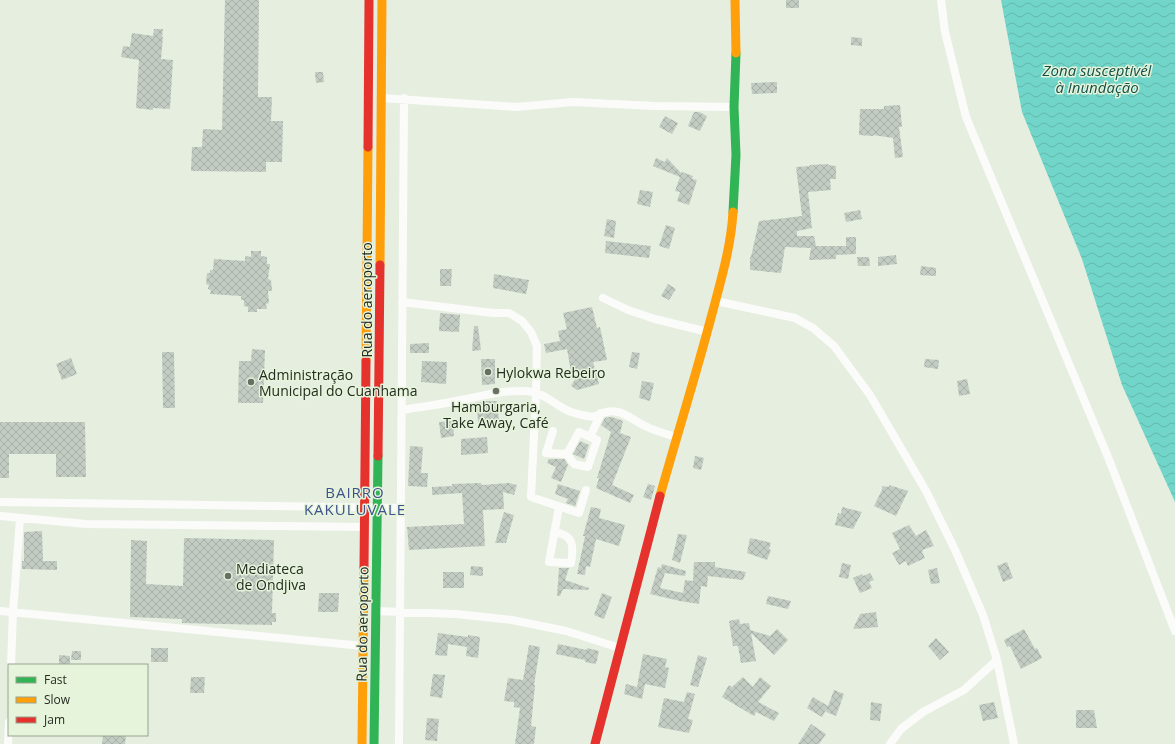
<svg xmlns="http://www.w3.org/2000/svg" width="1175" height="744" font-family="'Open Sans',sans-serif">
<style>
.water{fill:url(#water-waves)}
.building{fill:url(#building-cross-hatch)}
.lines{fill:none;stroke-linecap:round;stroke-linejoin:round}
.street{stroke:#fbfcfa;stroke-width:8}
.fast{stroke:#30b455;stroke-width:9}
.slow{stroke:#ff9f0a;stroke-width:9}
.jam{stroke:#e5322d;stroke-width:9}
.poi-dot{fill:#696f64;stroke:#e5f4da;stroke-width:1.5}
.labels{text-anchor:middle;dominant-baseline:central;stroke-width:3;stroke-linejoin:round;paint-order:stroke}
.street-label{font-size:14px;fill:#262b21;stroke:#e5f4da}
.poi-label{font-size:14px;fill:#262b21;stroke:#e5f4da;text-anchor:start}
.water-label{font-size:15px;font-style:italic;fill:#144f4a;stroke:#e5f4da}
.neighbourhood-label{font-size:15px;letter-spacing:1px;fill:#3e538e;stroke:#e5f4da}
</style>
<defs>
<pattern id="water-waves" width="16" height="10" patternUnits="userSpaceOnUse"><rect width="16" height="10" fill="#71d6c9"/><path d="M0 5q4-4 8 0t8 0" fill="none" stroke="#62b8ac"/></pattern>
<pattern id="building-cross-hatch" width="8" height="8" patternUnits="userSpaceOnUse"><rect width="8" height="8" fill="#c3ccc3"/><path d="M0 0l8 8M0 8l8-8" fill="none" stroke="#a7afa7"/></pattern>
</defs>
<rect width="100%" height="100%" fill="#e6eee0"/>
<path class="water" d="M1001,0H1175V502L1122,385L1082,259L1022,112Z"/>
<path class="building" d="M225,0H259L258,97H272L271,121H283L282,162H266V172L191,171L192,147H202L203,129L222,130Z
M786,0H799V8H786Z
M154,29H163L162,37H163L161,59L173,60L170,109L153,108V110L136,108L139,60L121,57L123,46L130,47L132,33L153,36Z
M851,37L862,38V46L851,45Z
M315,72H323L324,82L316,83Z
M777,82V93L752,94L751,83Z
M900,105L902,127H899L903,157L895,158L893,138L873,135V136L859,135L860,109H884V106Z
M694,112H699L707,116L700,131L688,126Z
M665,116L678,123L672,134L659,127Z
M656,158L665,162L667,158L681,173L682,172L693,176L692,179L697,180L689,205L677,201L680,192L675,191L680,177L653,166Z
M828,164V165L836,166V179H830L831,190L808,192L812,228L797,231V236H814L816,246H846V237H856V254L836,255V259L809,260L811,248L785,247L781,273L750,270V257H751L759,221L802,216L796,167L810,166V165Z
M640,190L653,192L650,207L637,204Z
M860,210L862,219L846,222L844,213Z
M607,219L616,221L614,238L604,236Z
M666,225L675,228L669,249L659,246Z
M606,241L651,246L649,258L605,253Z
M251,251H261V256L267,257V264H270L268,279L271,280L272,291H268L269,303L266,304L267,309H257V312H248V307L244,306V300H241V296L210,294L211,290L208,289L209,285L206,284L207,273H210V270H213L214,259L245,261V256L251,257Z
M896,255L897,264L878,266V257Z
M857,257H869L870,266H858Z
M921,266L936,268V276L920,275Z
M440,269H452L451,286H440Z
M494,274L529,280L526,294L493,288Z
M668,284L676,289L669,300L661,296Z
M592,307L597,328L600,327L607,360L593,362L599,384L577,390L571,386L580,371L571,372L567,349L546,353L544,344L560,341L558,331L567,329L563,313Z
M440,313L460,315L459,332L439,331Z
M474,326H478L481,350L472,351Z
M429,343V353H410V344Z
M252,349L265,350L263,403H238L239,361H251Z
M162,352H174L175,408H163Z
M632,352L640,353L637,369L629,367Z
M71,358L77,374L62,380L56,364Z
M481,359H495V384L482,385Z
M925,359L939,360L938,369L924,367Z
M422,361L447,362L446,384L421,382Z
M967,379L970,394L959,396L957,381Z
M642,381L654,383L650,401L639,398Z
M482,401H497L499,421L478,422L477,409L461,410L460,406L481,402L482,403Z
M609,417H612L623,421L620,433L631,437L612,485L634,495L630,503L596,488L599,478H597L611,432L601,425L605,418Z
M453,421L454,436L441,438L439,422Z
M0,422H85L86,477H56V454H9V478H0Z
M487,437L488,453L461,455V439Z
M580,441L589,445L584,459L573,454Z
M410,446L423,447L421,473H428L427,487L408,486Z
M695,456L704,458L701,470L693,468Z
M549,459H564L568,465L561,482L551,478L556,467L547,463Z
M481,483L482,485L509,483L517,485L514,495L503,492L504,509L483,510L485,546L409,550L407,527L464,524L462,493L432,495V487L452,486V484Z
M558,484L580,491L575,506L566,503L568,499L555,494Z
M648,484L655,486L651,500L643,497Z
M889,485L908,491L896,516L874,506L882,490V486L889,487Z
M591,507L601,509L599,518L625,525L619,546L596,539L590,567L586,566L585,575L577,574L585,536H583Z
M842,507L862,512L853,529L835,525L838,513L841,514Z
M504,512L514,515L506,543H495Z
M909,525L916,536L926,530L934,546L922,550L923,551L922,552L925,558L908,566L906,561L899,565L892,553L900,549L892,533Z
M42,531L43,561H57V570L22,569V561H24V532Z
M678,534L687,535L680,563L672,560Z
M184,538L274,540L272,613H276V622H272V625L182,623V619L130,617L131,540L147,541L146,584L183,586Z
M750,538L764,541L771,543L769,549L771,550L767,560L747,553Z
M694,562H715V567L746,572L743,580L708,576L707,587L701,586L699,604L680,601L650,594L658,567L661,568L662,564L686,571L685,576L665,573L660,588L683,593L685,580L693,581Z
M1007,562L1013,578L1003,582L997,566Z
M842,563L851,565L848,579L839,577Z
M471,566L483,567V576L470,575Z
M559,568H569L565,580L589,588L588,590L563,589L560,596H557Z
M937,568L940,583L931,584L928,570Z
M443,572H464V588H443Z
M870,573L874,580L869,582L872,588L860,593L853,578L862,574L863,576Z
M319,593H339L338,612H318Z
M602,593L612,597L604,619L594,615Z
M768,596L791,601L788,609L766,604Z
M876,612L878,627L853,629L860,614Z
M739,619L740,624L749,623L750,630L770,636L777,629L788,640L774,655L751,633L756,661L741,663L738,646H733L729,621Z
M1024,629L1035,649L1037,648L1042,658L1021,669L1010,646L1007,647L1004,640Z
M438,633L468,637V635L480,637L478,658L466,656L467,647L448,644L447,656L435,655Z
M936,638L949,652L940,660L928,646Z
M558,644L587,650V648L599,651L596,664L585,662V660L556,654Z
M529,645L540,647L534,685H535L531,726L536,727L534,744H515L520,708L514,707V702L504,701L508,678L523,680Z
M151,648H168V662H151Z
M72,651H81V660H71Z
M643,654L667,659L665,667L669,668L665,688L645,684L642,699L624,694L626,684L637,687Z
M59,655L70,656V665H59Z
M698,655L707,658L698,687L690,685Z
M433,674L445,675L442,698L430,696Z
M191,677H205L204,693H190Z
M743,677L753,687L760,677L771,686L758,702L779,713L774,721L756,712L754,716L722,697L729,685L732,687Z
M834,690L844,694L836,716L826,712L827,708L822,717L807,708L813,697L828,706Z
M687,692L695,694L688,719L693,720L689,733L658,727L664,698L684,702Z
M871,702L882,704L880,721L870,720Z
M994,702L998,718L983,721L979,705Z
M1076,710H1094L1097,728H1076Z
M427,718L439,719L437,741L425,740Z
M811,724L826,734L819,744H798Z
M103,735H126L125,744H102Z"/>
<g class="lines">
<path class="street" d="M941,0L945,32L966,117L1110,462L1175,631
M381,98L516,107L573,102L655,106L734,107
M603,298L628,310L655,319L708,332
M716,301L795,318L813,328L834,346L870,395L926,491L956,552L983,615L997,660L1014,744
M402,302L493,313H509L522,321L531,332L537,346L536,393L531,497L579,513L586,490
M402,410C420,407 438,405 456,401C479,397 501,390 525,391C546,392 553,405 571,412C578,414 588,418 595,416C605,413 606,410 618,412C627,414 636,422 645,426C655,431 666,434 676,437
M553,431L546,453L567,454
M579,432L597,440L588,467L574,464L567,454Z
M590,437L601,413
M0,502L401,508
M0,516L86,524L364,527
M554,532C574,535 574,546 571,563L549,562L559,507
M0,611L363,646
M376,611L456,614L512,620L566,631L620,648
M11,665L13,613L20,518
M8,744L9,722
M399,744L404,98
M890,744L901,729L923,712L964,690L997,660"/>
<path class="fast" d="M733,212L736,155L734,107L736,53
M374,744L378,456"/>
<path class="slow" d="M735,0L736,53
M380,265L382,0
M366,361L368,147
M660,496C677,435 696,375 712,314C721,280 731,247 733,212
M362,744L364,568"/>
<path class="jam" d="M368,147L369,0
M378,456L380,265
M364,568L366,361
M595,744L660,496"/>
</g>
<g class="poi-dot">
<circle cx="488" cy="372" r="4"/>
<circle cx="251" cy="382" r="4"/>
<circle cx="496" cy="391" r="4"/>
<circle cx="228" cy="576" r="4"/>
</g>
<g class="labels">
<g class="street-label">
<text transform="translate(366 300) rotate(-90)">Rua do aeroporto</text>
<text transform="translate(362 624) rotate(-89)">Rua do aeroporto</text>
</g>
<g class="poi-label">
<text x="496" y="372">Hylokwa Rebeiro</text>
<text x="259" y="374">Administração<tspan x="259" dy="16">Municipal do Cuanhama</tspan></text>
<text x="496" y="406" text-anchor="middle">Hamburgaria,<tspan x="496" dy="16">Take Away, Café</tspan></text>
<text x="236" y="568">Mediateca<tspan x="236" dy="16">de Ondjiva</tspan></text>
</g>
<g class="water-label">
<text x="1097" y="70">Zona susceptivél<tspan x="1097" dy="17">à Inundação</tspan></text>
</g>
<g class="neighbourhood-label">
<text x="355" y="492">BAIRRO<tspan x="355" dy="17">KAKULUVALE</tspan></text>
</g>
</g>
<rect x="8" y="664" width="140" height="72" fill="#e5f4da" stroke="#99a490"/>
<rect x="16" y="677" width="20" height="6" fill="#30b455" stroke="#99a490"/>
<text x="44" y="684" font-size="12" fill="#262b21">Fast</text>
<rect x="16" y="697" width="20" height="6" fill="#ff9f0a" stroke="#99a490"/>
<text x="44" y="704" font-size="12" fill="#262b21">Slow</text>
<rect x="16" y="717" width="20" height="6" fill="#e5322d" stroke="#99a490"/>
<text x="44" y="724" font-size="12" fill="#262b21">Jam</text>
</svg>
